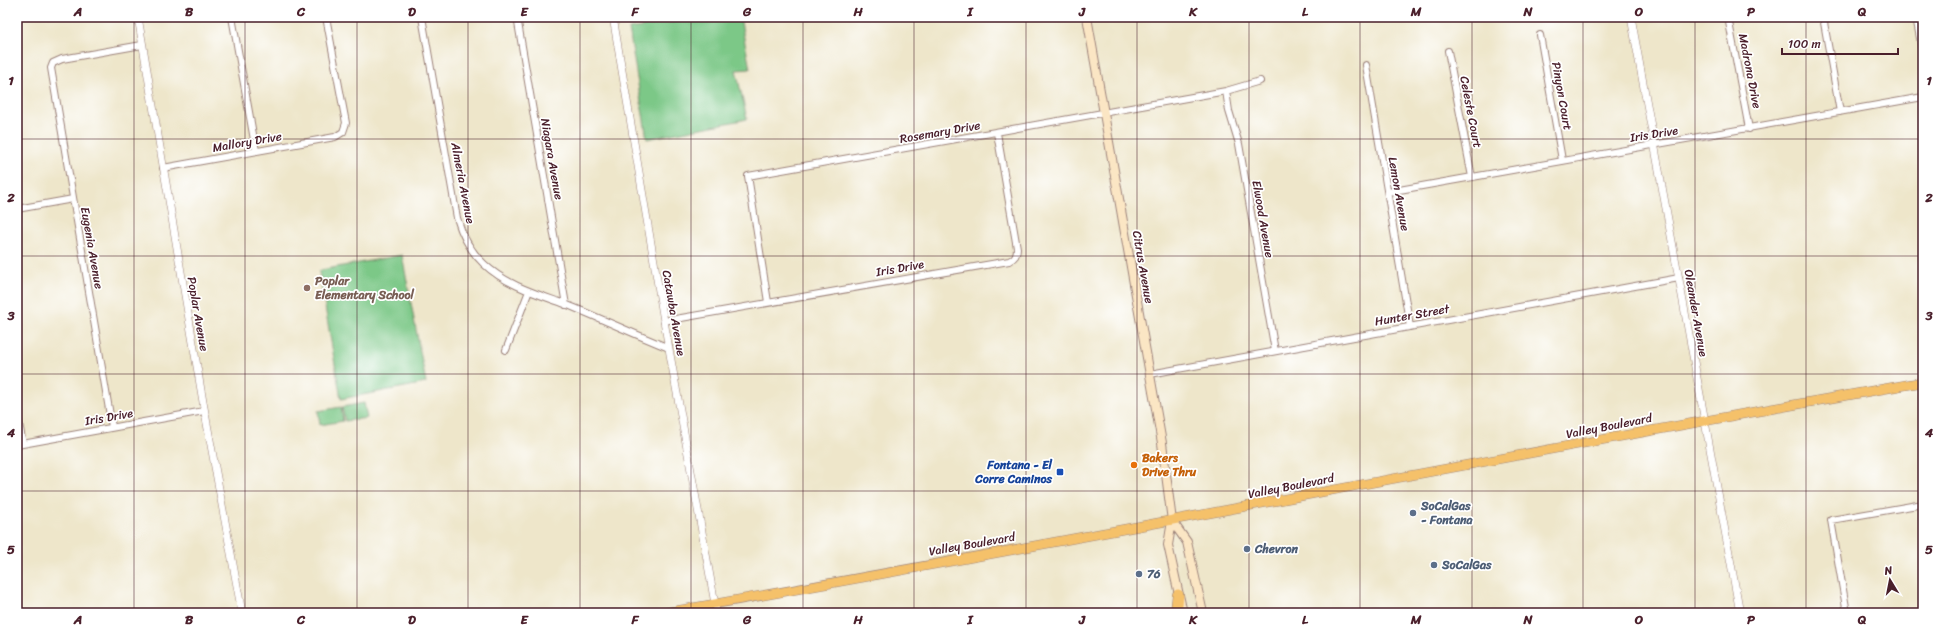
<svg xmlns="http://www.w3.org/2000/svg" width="1940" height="630" font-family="Sriracha,sans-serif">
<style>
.green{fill:#7bc887;stroke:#627459}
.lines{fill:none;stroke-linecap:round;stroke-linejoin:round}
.minor-casing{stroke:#9c827a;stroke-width:8}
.tertiary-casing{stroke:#9c827a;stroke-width:8}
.secondary-casing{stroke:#9c827a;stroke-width:10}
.primary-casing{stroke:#9c827a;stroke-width:10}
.motorway-casing{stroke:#9c827a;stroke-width:12}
.minor{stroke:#fff;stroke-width:6}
.tertiary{stroke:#fff;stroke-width:7}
.secondary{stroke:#fbe6c4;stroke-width:8}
.primary{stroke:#f5c16b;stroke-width:9}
.motorway{stroke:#f5c16b;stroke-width:11}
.grid{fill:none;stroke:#4a1f2b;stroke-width:1;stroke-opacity:0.55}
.education-dot{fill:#8d6e63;stroke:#fff;stroke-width:1.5}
.food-dot{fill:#e8710a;stroke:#fff;stroke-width:1.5}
.transit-dot{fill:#1a4fb4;stroke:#fff;stroke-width:1.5}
.service-dot{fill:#5c6f8a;stroke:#fff;stroke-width:1.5}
.labels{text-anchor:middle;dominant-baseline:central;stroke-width:3.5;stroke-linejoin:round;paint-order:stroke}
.street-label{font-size:12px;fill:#4a1f2b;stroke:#fff}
.education-label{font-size:12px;font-weight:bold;fill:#785e54;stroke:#fff;text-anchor:start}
.food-label{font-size:12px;font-weight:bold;fill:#c56008;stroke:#fff;text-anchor:start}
.transit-label{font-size:12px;font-weight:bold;fill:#164399;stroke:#fff;text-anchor:end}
.service-label{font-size:12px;font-weight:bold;fill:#4e5e75;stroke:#fff;text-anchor:start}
.neatline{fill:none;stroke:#4a1f2b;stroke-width:1.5}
.grid-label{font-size:13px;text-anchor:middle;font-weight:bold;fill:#4a1f2b}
</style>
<rect width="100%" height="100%" fill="#fff"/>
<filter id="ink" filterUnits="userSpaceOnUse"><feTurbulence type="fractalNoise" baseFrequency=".025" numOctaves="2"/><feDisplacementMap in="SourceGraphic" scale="8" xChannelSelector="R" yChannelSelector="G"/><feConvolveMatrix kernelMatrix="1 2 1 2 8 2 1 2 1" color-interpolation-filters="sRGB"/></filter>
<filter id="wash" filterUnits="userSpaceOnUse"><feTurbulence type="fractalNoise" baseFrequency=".012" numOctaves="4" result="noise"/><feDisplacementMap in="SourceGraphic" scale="16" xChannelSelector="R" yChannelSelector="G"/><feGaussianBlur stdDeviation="0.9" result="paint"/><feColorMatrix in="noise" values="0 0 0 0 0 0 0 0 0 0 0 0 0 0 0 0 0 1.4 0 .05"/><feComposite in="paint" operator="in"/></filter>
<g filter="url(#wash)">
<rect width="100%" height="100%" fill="#eee6ca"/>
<path class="green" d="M684,17H740L750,69L736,70L747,119L647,139L629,29L685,20Z
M402,255L426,383L341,399L319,272L321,270Z
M364,403L367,418L345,421L342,407Z
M341,407L343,421L320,425L318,411Z"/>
</g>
<g filter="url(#ink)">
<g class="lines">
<defs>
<path id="minor" d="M232,17L256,151
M422,17L457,218C462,235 470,251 484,264C506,285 537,294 565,304C600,318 634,334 669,348
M517,17L566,305
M1728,17L1749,129
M1823,17L1840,112
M1916,17L1923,54
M1540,35L1562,160
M1448,51L1472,177
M1366,65L1410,327
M1226,91L1229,111L1239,144L1275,351
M163,168L335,137L343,132L346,123L326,17
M1388,192L1923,97
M17,209L73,199
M768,302L748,176L1226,91L1260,81
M664,321L1009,261C1015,258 1017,255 1017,248L997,133
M506,350L529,291
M1150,374L1679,278
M17,413L23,444
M112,427L51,68L53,63L62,59L142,45
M17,445L204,411
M715,604L717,613
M1847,613L1831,520L1923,504"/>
<path id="tertiary" d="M138,17L203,402L242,613
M613,17L664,321L715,604
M1631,17L1740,613"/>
<path id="secondary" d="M1087,17L1162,443L1172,521L1168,545L1183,613
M1172,521L1187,542L1203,613"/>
<path id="primary" d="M663,613C1084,540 1502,455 1923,382"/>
<path id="motorway" d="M1176,613L1178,595"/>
</defs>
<use href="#minor" class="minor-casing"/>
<use href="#tertiary" class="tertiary-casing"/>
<use href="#secondary" class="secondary-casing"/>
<use href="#primary" class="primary-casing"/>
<use href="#motorway" class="motorway-casing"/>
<use href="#minor" class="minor"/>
<use href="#tertiary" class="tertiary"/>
<use href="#secondary" class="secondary"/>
<use href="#primary" class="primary"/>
<use href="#motorway" class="motorway"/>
</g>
</g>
<path class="grid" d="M134,17V613M245,17V613M357,17V613M468,17V613M580,17V613M691,17V613M803,17V613M914,17V613M1026,17V613M1137,17V613M1249,17V613M1360,17V613M1472,17V613M1583,17V613M1695,17V613M1806,17V613M17,139H1923M17,256H1923M17,374H1923M17,491H1923"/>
<circle class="education-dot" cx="307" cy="288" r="4"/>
<circle class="food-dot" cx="1134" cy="465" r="4"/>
<rect class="transit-dot" x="1056" y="468" width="8" height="8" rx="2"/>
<g class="service-dot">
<circle cx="1413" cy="513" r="4"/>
<circle cx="1247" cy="549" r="4"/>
<circle cx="1434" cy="565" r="4"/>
<circle cx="1139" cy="574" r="4"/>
</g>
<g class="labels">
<g class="street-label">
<text transform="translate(1750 71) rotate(79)">Madrona Drive</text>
<text transform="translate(1562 96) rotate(80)">Pinyon Court</text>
<text transform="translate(1471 112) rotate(79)">Celeste Court</text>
<text transform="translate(940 132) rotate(-10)">Rosemary Drive</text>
<text transform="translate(1654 134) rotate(-9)">Iris Drive</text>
<text transform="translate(247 142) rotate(-10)">Mallory Drive</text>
<text transform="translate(552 159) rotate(80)">Niagara Avenue</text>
<text transform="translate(463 183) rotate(79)">Almeria Avenue</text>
<text transform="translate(1399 194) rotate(80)">Lemon Avenue</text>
<text transform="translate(1263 219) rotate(80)">Elwood Avenue</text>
<text transform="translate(92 248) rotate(80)">Eugenia Avenue</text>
<text transform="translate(1143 267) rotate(80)">Citrus Avenue</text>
<text transform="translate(900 268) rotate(-10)">Iris Drive</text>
<text transform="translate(674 313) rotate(80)">Catawba Avenue</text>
<text transform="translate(1696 313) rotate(80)">Oleander Avenue</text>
<text transform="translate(198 314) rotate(80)">Poplar Avenue</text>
<text transform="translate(1412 315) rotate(-10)">Hunter Street</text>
<text transform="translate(109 417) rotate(-10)">Iris Drive</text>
<text transform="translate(1609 426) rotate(-11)">Valley Boulevard</text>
<text transform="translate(1291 486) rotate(-11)">Valley Boulevard</text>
<text transform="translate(972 544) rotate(-10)">Valley Boulevard</text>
</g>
<g class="education-label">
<text x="315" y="281">Poplar<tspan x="315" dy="14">Elementary School</tspan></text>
</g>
<g class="food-label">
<text x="1142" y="458">Bakers<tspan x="1142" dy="14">Drive Thru</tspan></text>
</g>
<g class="transit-label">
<text x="1052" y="465">Fontana - El<tspan x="1052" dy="14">Corre Caminos</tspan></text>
</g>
<g class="service-label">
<text x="1421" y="506">SoCalGas<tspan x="1421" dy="14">- Fontana</tspan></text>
<text x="1255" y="549">Chevron</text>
<text x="1442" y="565">SoCalGas</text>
<text x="1147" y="574">76</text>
</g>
</g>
<rect width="1940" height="630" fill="none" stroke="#fff" stroke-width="44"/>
<g transform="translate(1890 580) rotate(350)" stroke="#ffffff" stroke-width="3" paint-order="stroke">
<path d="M0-3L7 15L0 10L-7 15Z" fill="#4a1f2b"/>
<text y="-6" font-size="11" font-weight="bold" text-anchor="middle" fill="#4a1f2b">N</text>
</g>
<path d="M1782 48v6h116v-6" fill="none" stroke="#4a1f2b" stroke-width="2"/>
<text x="1788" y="48" font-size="12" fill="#4a1f2b" stroke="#ffffff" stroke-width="3" paint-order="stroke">100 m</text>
<rect x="22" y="22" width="1896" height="586" class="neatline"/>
<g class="grid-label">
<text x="78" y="16">A</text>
<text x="189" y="16">B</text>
<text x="301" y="16">C</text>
<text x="412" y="16">D</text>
<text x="524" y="16">E</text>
<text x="635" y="16">F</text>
<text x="747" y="16">G</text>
<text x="858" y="16">H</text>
<text x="970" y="16">I</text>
<text x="1082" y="16">J</text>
<text x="1193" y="16">K</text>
<text x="1305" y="16">L</text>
<text x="1416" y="16">M</text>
<text x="1528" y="16">N</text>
<text x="1639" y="16">O</text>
<text x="1751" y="16">P</text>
<text x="1862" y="16">Q</text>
<text x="11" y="85">1</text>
<text x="1929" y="85">1</text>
<text x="11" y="202">2</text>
<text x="1929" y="202">2</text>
<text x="11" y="320">3</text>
<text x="1929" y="320">3</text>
<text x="11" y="437">4</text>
<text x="1929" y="437">4</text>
<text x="11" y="554">5</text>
<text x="1929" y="554">5</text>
<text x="78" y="624">A</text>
<text x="189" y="624">B</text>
<text x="301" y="624">C</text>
<text x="412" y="624">D</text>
<text x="524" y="624">E</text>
<text x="635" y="624">F</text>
<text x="747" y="624">G</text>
<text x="858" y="624">H</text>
<text x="970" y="624">I</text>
<text x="1082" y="624">J</text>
<text x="1193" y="624">K</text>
<text x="1305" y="624">L</text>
<text x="1416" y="624">M</text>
<text x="1528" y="624">N</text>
<text x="1639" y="624">O</text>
<text x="1751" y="624">P</text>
<text x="1862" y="624">Q</text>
</g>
</svg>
